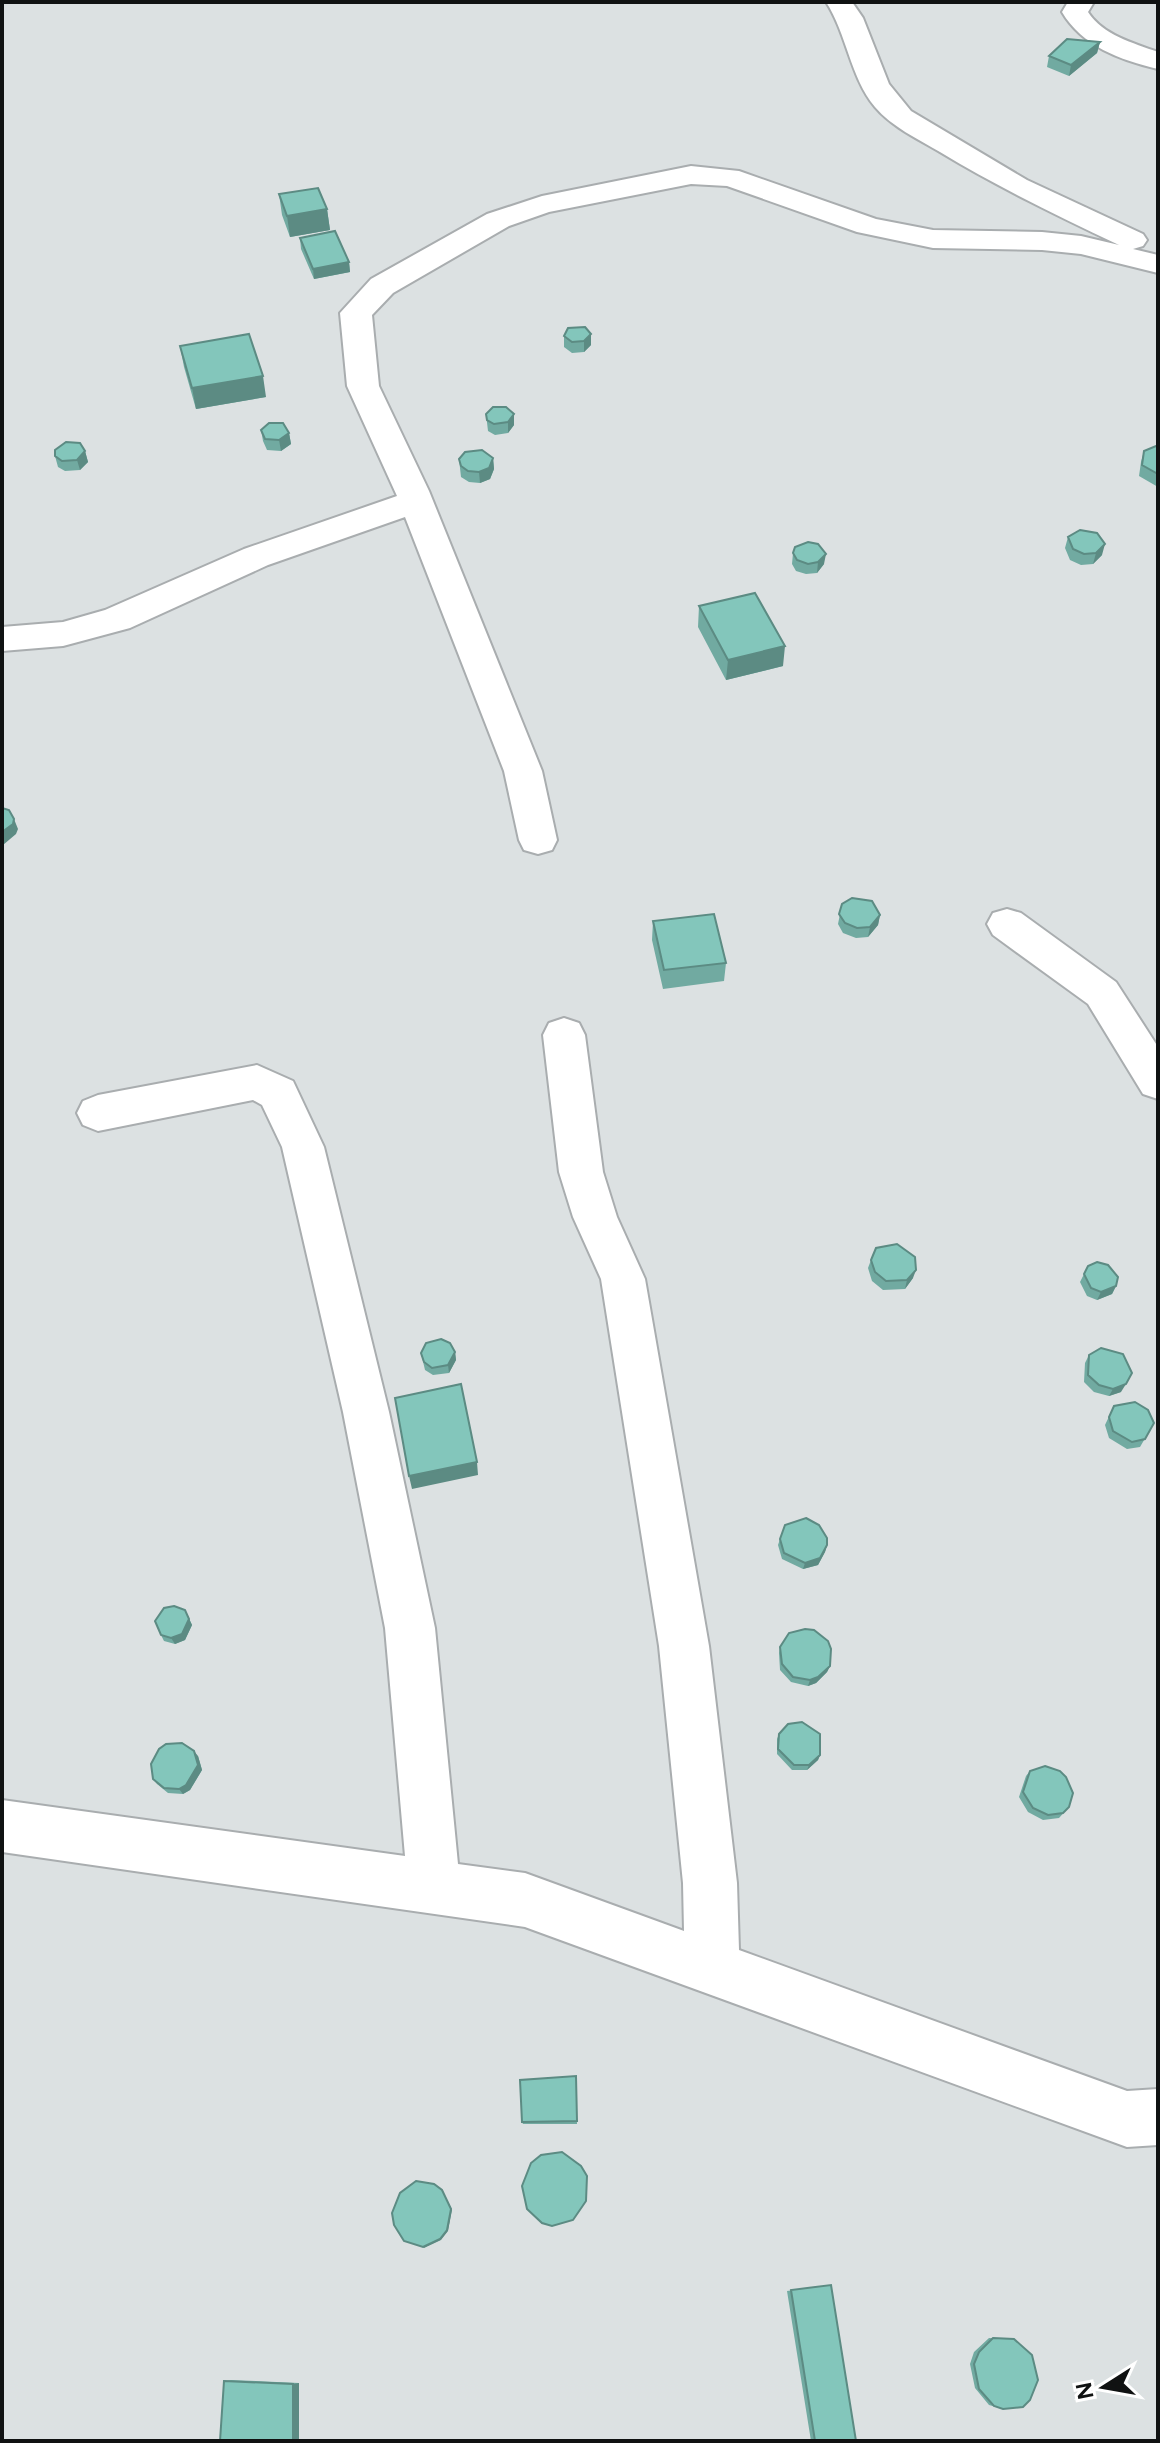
<svg xmlns="http://www.w3.org/2000/svg" width="1160" height="2443" font-family="Figtree,sans-serif">
<style>
.lines{fill:none;stroke-linecap:round;stroke-linejoin:round}
.street-casing{stroke:#a9adaf;stroke-width:4}
.street{fill:#fff;fill-rule:evenodd}
.wall{fill:#71aaa1}
.shaded-wall{fill:#5c8b83}
.building{fill:#83c6bb;stroke:#5c8b83;stroke-width:2}
</style>
<rect width="100%" height="100%" fill="#dce1e2"/>
<g class="lines">
<defs>
<path id="street" d="M826,2H852L863,18L889,84L911,111L1027,180L1143,234L1147,240L1143,246L1133,249L1158,255V273L1081,254L1042,250L933,248L857,232L727,186L691,184L549,212L509,226L393,293L372,315L379,386L429,491L542,771L557,840L552,850L538,854L524,850L519,840L504,771L405,517L268,565L130,628L63,646L2,651V627L63,622L105,610L244,549L397,496L347,386L340,313L371,279L487,214L542,196L691,166L739,171L876,219L933,230L1042,232L1081,236L1119,245C1058,216 998,187 940,152C918,139 892,127 875,107C850,77 847,34 826,2Z
M1068,2H1094L1088,12C1103,35 1133,43 1158,52V69C1120,60 1082,46 1062,12Z
M1007,909L1021,913L1116,982L1158,1047V1099L1143,1094L1088,1004L993,935L987,924L993,913Z
M564,1018L579,1023L585,1035L603,1172L617,1217L645,1279L709,1646L737,1883L739,1950L1127,2091L1158,2089V2145L1127,2147L525,1927L2,1852V1800L405,1856L385,1628L343,1412L282,1147L262,1105L253,1100L98,1131L83,1125L77,1113L83,1101L98,1095L257,1065L293,1081L324,1147L389,1412L435,1628L458,1864L525,1873L684,1931L683,1883L659,1646L601,1279L573,1217L559,1172L543,1035L549,1023Z"/>
</defs>
<use href="#street" class="street-casing"/>
<use href="#street" class="street"/>
</g>
<path class="wall" d="M1100,42L1097,53L1069,76L1047,67L1049,56Z
M279,194L327,209L330,230L290,237L282,215Z
M300,238L349,262L350,272L314,279L301,249Z
M568,328L591,345L584,352L572,353L564,347V336Z
M180,346L266,397L196,409L184,367Z
M493,407L514,425L508,433L495,435L488,431L486,414Z
M261,430L289,433L291,444L281,451L267,450L263,441Z
M1158,446V487L1139,476L1141,462L1144,451Z
M85,451L88,462L80,470L65,471L58,467L55,456Z
M493,458L494,469L490,479L480,483L469,482L461,477L459,459Z
M1068,537L1102,555L1093,564L1081,565L1070,560L1065,548Z
M793,553L824,564L817,573L806,574L796,571L792,564Z
M699,606L783,666L726,680L698,627Z
M842,904L880,915L878,925L868,937L856,938L843,933L838,924Z
M653,921L726,963L724,981L663,989L652,940Z
M871,1260L913,1278L905,1289L883,1290L872,1281L868,1268Z
M1088,1266L1116,1286L1112,1294L1097,1300L1087,1296L1080,1282Z
M455,1352L456,1360L449,1373L433,1375L425,1370L421,1353Z
M1089,1355L1121,1392L1109,1396L1094,1392L1084,1382L1085,1363Z
M1114,1406L1154,1423L1140,1447L1127,1449L1109,1438L1105,1425Z
M780,1539L827,1545L825,1552L818,1565L803,1569L782,1559L778,1545Z
M185,1610L192,1625L185,1640L175,1644L164,1641L161,1635Z
M780,1647L830,1666L827,1672L816,1683L808,1686L791,1682L780,1670L779,1653Z
M779,1734L820,1755L818,1760L807,1770H792L777,1754V1739Z
M198,1756L202,1770L190,1790L183,1794L168,1793L157,1784L153,1779Z
M1030,1771L1069,1807L1059,1818L1043,1820L1028,1812L1019,1797L1026,1776Z
M576,2076L577,2124H523L522,2122Z
M831,2285L856,2441H811L787,2291Z
M989,2338L1014,2339L1003,2409L989,2405L975,2388L970,2364L974,2352Z
M231,2380L299,2383V2441H220L224,2381Z"/>
<path class="shaded-wall" d="M1100,42L1097,53L1069,76L1071,65Z
M327,209L330,230L290,237L287,216Z
M349,262L350,272L314,279L313,269Z
M591,334V345L584,352V341Z
M263,376L266,397L196,409L192,388Z
M514,414V425L508,433V422Z
M289,433L291,444L281,451L279,440Z
M85,451L88,462L80,470L77,460Z
M493,458L494,469L490,479L480,483L479,472Z
M1105,544L1102,555L1093,564L1096,553Z
M826,554L824,564L817,573L818,562Z
M785,646L783,666L726,680L728,660Z
M14,819L18,829L16,834L3,845L2,832Z
M880,915L878,925L868,937L870,927Z
M916,1270L913,1278L905,1289L907,1280Z
M1116,1286L1112,1294L1097,1300L1101,1292Z
M455,1352L456,1360L449,1373L448,1365Z
M1126,1384L1121,1392L1109,1396L1113,1389Z
M477,1462L478,1475L412,1489L409,1476Z
M827,1545L825,1552L818,1565L803,1569L805,1563Z
M185,1610L192,1625L185,1640L175,1644L171,1638Z
M830,1666L827,1672L816,1683L808,1686L810,1680Z
M194,1751L198,1756L202,1770L190,1790L183,1794L179,1789Z
M820,1755L818,1760L807,1770L809,1765Z
M442,2190L452,2210L448,2231L441,2240L424,2248L423,2247Z
M299,2383V2441H293V2384Z"/>
<path class="building" d="M1067,39L1100,42L1071,65L1049,56Z
M318,188L327,209L287,216L279,194Z
M335,231L349,262L313,269L300,238Z
M585,327L591,334L584,341L572,342L564,336L568,328Z
M249,334L263,376L192,388L180,346Z
M493,407H506L514,414L508,422L494,424L487,420L486,414Z
M269,423H283L289,433L279,440L265,439L261,430Z
M66,442L80,443L85,451L77,460L62,461L55,456V450Z
M1156,446H1158V474L1142,465L1144,451Z
M482,450L493,458L489,468L479,472L468,471L461,466L459,459L465,452Z
M1080,530L1097,533L1105,544L1096,553L1084,554L1073,549L1068,537Z
M808,542L818,544L826,554L818,562L808,564L797,560L793,553L795,547Z
M755,593L785,646L728,660L699,606Z
M2,808L9,810L14,819L13,824L2,832Z
M852,898L872,901L880,915L870,927L857,928L845,923L839,914L842,904Z
M714,914L726,963L664,970L653,921Z
M897,1244L915,1257L916,1270L907,1280L886,1281L875,1272L871,1260L876,1248Z
M1097,1262L1108,1265L1118,1277L1116,1286L1101,1292L1091,1288L1084,1274L1088,1266Z
M441,1339L450,1343L455,1352L448,1365L432,1368L424,1362L421,1353L426,1343Z
M1101,1348L1123,1354L1132,1373L1126,1384L1113,1389L1099,1385L1088,1375L1089,1355Z
M461,1384L477,1462L409,1476L395,1398Z
M1135,1402L1148,1410L1154,1423L1145,1439L1132,1442L1113,1431L1109,1417L1114,1406Z
M806,1518L819,1525L827,1538V1545L820,1558L805,1563L784,1553L780,1539L785,1525Z
M174,1606L185,1610L189,1619L182,1634L171,1638L161,1635L155,1621L164,1608Z
M805,1629L814,1630L828,1641L831,1649L830,1666L818,1677L810,1680L793,1677L782,1664L780,1647L789,1633Z
M802,1722L820,1734V1755L809,1765H794L778,1749L779,1734L788,1724Z
M182,1743L194,1751L198,1765L186,1785L179,1789L164,1788L153,1779L151,1764L159,1749L166,1744Z
M1045,1766L1060,1771L1066,1777L1073,1793L1069,1807L1063,1813L1048,1815L1033,1808L1023,1792L1030,1771Z
M576,2076L577,2121L522,2122L520,2080Z
M562,2152L581,2166L587,2176L586,2201L573,2220L552,2226L542,2223L527,2209L522,2186L531,2163L541,2155Z
M416,2181L434,2184L442,2190L451,2209L447,2230L440,2239L423,2247L404,2241L394,2225L392,2213L400,2193Z
M831,2285L856,2441H815L791,2290Z
M993,2338L1014,2339L1032,2355L1038,2380L1030,2400L1023,2407L1003,2409L994,2406L979,2389L974,2364L979,2352Z
M224,2381L293,2384V2441H220Z"/>
<rect width="1160" height="2443" fill="none" stroke="#101212" stroke-width="8"/>
<g transform="translate(1104 2387) rotate(259)" stroke="#ffffff" stroke-width="6" paint-order="stroke">
<path d="M0-6L14 30L0 20L-14 30Z" fill="#101212"/>
<text y="-12" font-size="22" font-weight="bold" text-anchor="middle" fill="#101212">N</text>
</g>
</svg>
